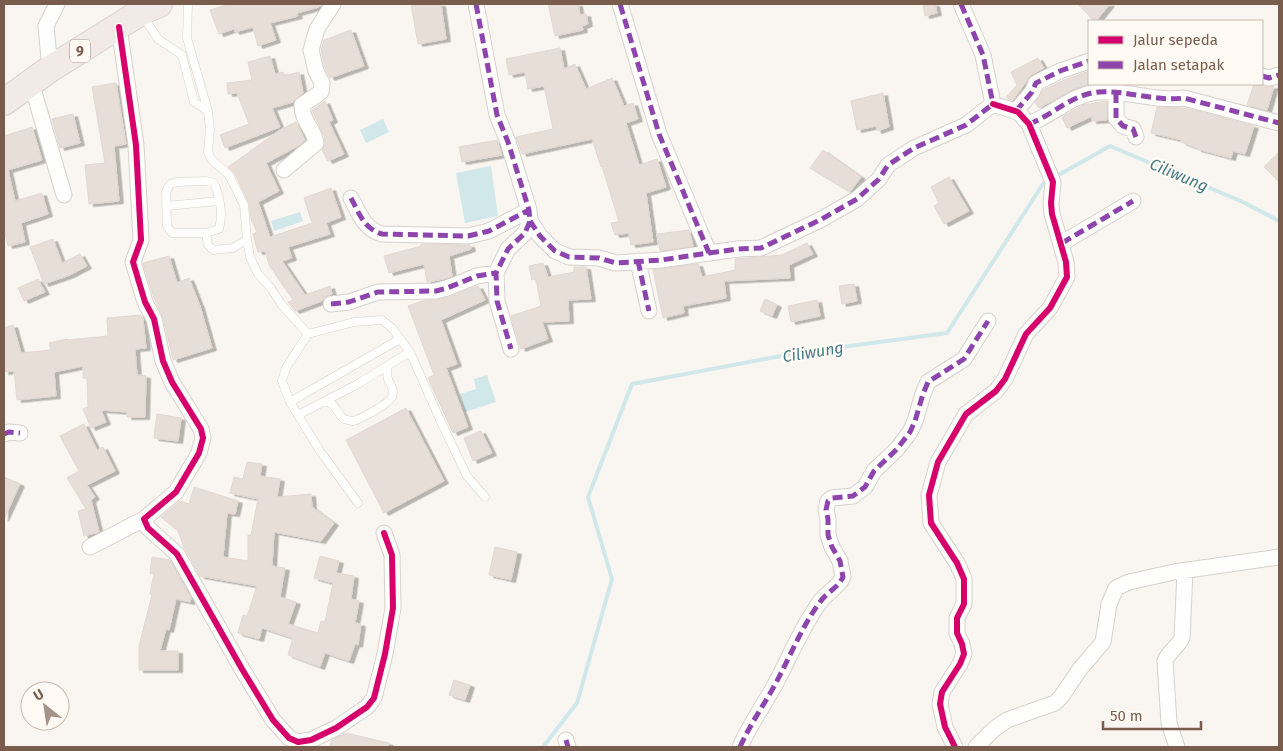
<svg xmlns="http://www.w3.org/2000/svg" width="1283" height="751" font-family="'Fira Sans',sans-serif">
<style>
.water{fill:#d0e8ea}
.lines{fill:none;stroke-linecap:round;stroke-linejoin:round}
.stream{stroke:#d0e8ea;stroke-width:4}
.building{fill:#e6ded7;stroke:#e2d8d2;filter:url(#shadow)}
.lane-casing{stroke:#d7d1cb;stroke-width:9}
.street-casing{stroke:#d7d1cb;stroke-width:17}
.highway-casing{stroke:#dad1cc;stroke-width:28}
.lane{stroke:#fefefd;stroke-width:8}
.street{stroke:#fefefd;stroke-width:15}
.highway{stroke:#f2eae7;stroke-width:26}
.quiet{stroke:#8e44ad;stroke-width:5;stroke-dasharray:10 5;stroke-linecap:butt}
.cycleway-casing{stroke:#fffaf3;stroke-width:9}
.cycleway{stroke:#d6006c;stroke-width:6}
.labels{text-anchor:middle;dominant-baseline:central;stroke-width:5;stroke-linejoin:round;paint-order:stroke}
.shield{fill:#fffaf3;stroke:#a28b7f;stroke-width:1}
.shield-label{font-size:14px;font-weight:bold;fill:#7a5c4d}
.water-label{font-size:16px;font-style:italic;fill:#437c86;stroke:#fffaf3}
</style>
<defs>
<filter id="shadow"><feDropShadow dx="4.5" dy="2.5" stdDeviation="0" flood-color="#0004"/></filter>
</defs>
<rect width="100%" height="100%" fill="#f9f5f0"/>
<path class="water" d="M383,119L389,132L366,143L360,130Z
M491,166L498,216L465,223L456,173Z
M300,212L303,221L274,231L271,221Z
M487,375L496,402L465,412L460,394L476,389L474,379Z"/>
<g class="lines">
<path class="stream" d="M1055,177L1110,146L1243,202L1279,221
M543,747L577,703L612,579L588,497L632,384L797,353L947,333L1043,184L1049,180"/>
</g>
<path class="building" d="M229,4H319V7L297,13L298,16L270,23L276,40L258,46L253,27L235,32L234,29L219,34L210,10Z
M411,4H441L446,39L418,44Z
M548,4H578L580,15L586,14L588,24L582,26L583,30L555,36Z
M923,4H935L937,13L925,16Z
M1078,4H1110L1096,21H1094Z
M351,30L364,66L330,78L325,68L321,50L324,40Z
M560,48L564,69L575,64L586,89L612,78L624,106L633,103L638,119L626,123L639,165L657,159L666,187L646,193L653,242L631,245L629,233L615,235L611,223L619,222L602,166L601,167L592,139L522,154L521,151L516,137L553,129L544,86L528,89L525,72L509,75L506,59Z
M270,56L275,74L283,72L284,76L299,72L303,93L293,102L272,108L280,127L225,148L220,135L249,124L237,93L228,94L227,83L252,80L248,62Z
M1038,58L1044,68L1031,75L1013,100L1009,99L1006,97L1017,85L1011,72Z
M1089,71V84H1091L1076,88L1039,108L1035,102L1043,90L1064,80Z
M116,83L126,144L114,146L119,201L89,204L85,165L105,163L92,87Z
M1254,84L1267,87L1274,86L1267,110L1247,105Z
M883,93L889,127L877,131L876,126L857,130L851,101Z
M325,101L333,120L329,122L344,154L328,161L322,150L325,145L324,136L312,110Z
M1107,101V120L1092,121V116L1067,128L1062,117L1083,105Z
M1157,107L1186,108L1254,126L1245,154L1233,151L1231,158L1197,149V148L1181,142L1182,140L1151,133Z
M73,114L80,143L60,148L52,119Z
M296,122L305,140L298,146L266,163L279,191L258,202L270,237L312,223L304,198L331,188L341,217L326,223L330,234L288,247L292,258L282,261L305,295L330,286L332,294L326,296L322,301L295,311L288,302L293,300L269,265L265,251L258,252L253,234L257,232L251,219L249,203L234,172L228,167L280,130Z
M32,127L42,160L8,170L15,201L42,193L48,214L21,223L25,242L8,246L4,228V136Z
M497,140L502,155L462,162L459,147Z
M823,150L861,177L850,192L810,168Z
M1279,152V182L1264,167Z
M949,177L969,211L944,224L934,206L939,203L931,187Z
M689,230L693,246L660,251L657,234Z
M53,239L62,263L80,254L87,266L70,275L44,284L30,247Z
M807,243L813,254L789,265L790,278L724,281L726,298L683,306L684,313L663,318L653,270L698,264L702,277L735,270V259L782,255Z
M421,244L470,245L471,249L449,256L452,276L444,279L427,282L424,264L389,273L384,256L421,246Z
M169,256L177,283L189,278L200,306L212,348L173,360L163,317L154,298L143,263Z
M543,263L548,277L574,272V267H586L591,299L568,300L569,321L542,322L548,339L521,349L511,316L541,306L536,279L532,280L529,266Z
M38,279L45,292L24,301L18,288Z
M854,284L857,301L842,304L839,286Z
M478,286L485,300L441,320L457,364L446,368L468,427L453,433L428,378L434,375L408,306L422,301L436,300L449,297Z
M765,299L777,305L772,316L760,311Z
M817,300L820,316L791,322L788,306Z
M141,315L143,319L146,348L135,349L137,375L146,376L145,417H127V412L101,410L106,422L91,428L83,409L88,407L87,378H83V366L54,372L56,396L17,400L14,371L4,372V328L13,325L21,353L51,350L49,343L67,339L68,340L108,336L107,318Z
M406,408L444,481L384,513L346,440Z
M157,414L181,418L178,441L154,438Z
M84,424L97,450L103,447L115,471L87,485L95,497L91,500L99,532L84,536L78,511L86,509L67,478L79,471L60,436Z
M481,431L492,453L473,461L464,438Z
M247,462L262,464L260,476L280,479L277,497L311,494L312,507L334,523L321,541L274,532L272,566L285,568L280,597L296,602L288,624L318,633L321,621L325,622L333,583L314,578L320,556L339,561L336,573L354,576L351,599L359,601L355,623L361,624L358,645L355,644L349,661L325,653L320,667L288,655L293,638L262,628L259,639L238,633L243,615L247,616L257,586L200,576L184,547L178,531L161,517L180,501L189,504L194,487L238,501L235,514L227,513L223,557L248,561V535H251L258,499L230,493L234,477L243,479Z
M4,477L20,484L4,519Z
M495,547L517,552L511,580L489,575Z
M152,557L170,560L191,598L190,602L176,599L169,630L166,629L160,651H178V670H139V646L152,595L150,594L154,574L150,573Z
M454,680L470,685L465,700L449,695Z
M346,733L389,743L388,747H330L331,741Z"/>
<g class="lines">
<defs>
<path id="lane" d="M188,4L187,38L208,111L210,130L208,152L211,159L229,175L244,205L247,239L233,248L213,250L208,245L206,233
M143,16L158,39L182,55L194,102L208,111
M206,181L214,183C220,197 223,214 219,229L206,233H172L167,226L166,192L170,184L177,182Z
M166,206L219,201
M247,239L250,257L258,274L271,288L281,304L308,334L354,322L382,320L392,328L410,352L442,424L467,476L485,497
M308,334L286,368L282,381L290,402L320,451L358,503
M290,402L400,339
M324,402C337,402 335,412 344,419C345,419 350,421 352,421C358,421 390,403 392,397C395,389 390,385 388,379C387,375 387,371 387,367
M298,415L356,385L410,352"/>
<path id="street" d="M476,4L497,115L508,142L529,210L530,221L525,233L508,249L496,273L497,301L511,349
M961,4L983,55L993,104
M119,27L136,145L141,240L133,262L145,302L154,319L163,361L172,382L201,429L203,438L199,453L176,492L144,519L148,528L177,554L242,669L273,720L289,738L298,742L311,740L336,728L367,707L374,698L385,654L393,608L392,555L384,533
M50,69L46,26L57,4
M1262,76L1269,78L1279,75
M31,82L64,195
M1116,93V118L1123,126L1133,129L1136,137
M1016,111L1032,92L1036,83L1060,71L1089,61
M1029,124C1053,115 1072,94 1099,92C1127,90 1156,102 1184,98L1279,123
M284,170L316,143C314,128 302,122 302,105L321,92L322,83L316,71L311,50L317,29L333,4
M351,198C359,213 364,229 382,234L468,236L489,231L529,210
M530,221L540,236L555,251L569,257L599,258L616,263L661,260L709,253L659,134L620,4
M1062,243L1133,201
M709,253L738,249L761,248L820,220L857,199L879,179L888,165L914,148L966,125L993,104
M638,261L649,311
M331,304L349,302L378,292L436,291L447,288L477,276L496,273
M4,434L9,432L20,433
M90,547L144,519
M566,740L568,747
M740,747C751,722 767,701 779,677C792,652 803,625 820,602C827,592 838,588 843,577L840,561L832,547L828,535V519L826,510L828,501L832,498L853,496L865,487L874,471L897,449L910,432L915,421L923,394L928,382L964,359L988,321
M955,747L945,727L940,704L942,692L960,664L964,654L962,644L957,633V618L964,604V579L957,563L931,523L929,495L938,462L966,414L996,391L1005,379L1026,334L1050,308L1067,277L1066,262L1052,214L1051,203L1053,182L1029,124L1018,112L993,104
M976,747L994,729L1007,720L1055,703L1061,697L1080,669L1103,642L1109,604L1116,588L1129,582L1174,572L1279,557
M1177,747L1169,723L1165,661C1168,652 1178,647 1182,638L1185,571"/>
<path id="highway" d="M4,102L50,69L141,12L159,4"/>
</defs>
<use href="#lane" class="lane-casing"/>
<use href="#street" class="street-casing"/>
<use href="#highway" class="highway-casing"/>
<use href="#lane" class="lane"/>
<use href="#street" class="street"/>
<use href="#highway" class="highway"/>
<path class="quiet" d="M476,4L497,115L508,142L529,210L530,221L525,233L508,249L496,273L497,301L511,349
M961,4L983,55L993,104
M1262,76L1269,78L1279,75
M1116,93V118L1123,126L1133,129L1136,137
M1016,111L1032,92L1036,83L1060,71L1089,61
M1029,124C1053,115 1072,94 1099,92C1127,90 1156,102 1184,98L1279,123
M351,198C359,213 364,229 382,234L468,236L489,231L529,210
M530,221L540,236L555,251L569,257L599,258L616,263L661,260L709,253L659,134L620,4
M1062,243L1133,201
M709,253L738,249L761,248L820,220L857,199L879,179L888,165L914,148L966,125L993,104
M638,261L649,311
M331,304L349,302L378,292L436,291L447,288L477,276L496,273
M4,434L9,432L20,433
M566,740L568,747
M740,747C751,722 767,701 779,677C792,652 803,625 820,602C827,592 838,588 843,577L840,561L832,547L828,535V519L826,510L828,501L832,498L853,496L865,487L874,471L897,449L910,432L915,421L923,394L928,382L964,359L988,321"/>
<defs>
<path id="cycleway" d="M119,27L136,145L141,240L133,262L145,302L154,319L163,361L172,382L201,429L203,438L199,453L176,492L144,519L148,528L177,554L242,669L273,720L289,738L298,742L311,740L336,728L367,707L374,698L385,654L393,608L392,555L384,533
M955,747L945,727L940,704L942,692L960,664L964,654L962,644L957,633V618L964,604V579L957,563L931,523L929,495L938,462L966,414L996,391L1005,379L1026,334L1050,308L1067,277L1066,262L1052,214L1051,203L1053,182L1029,124L1018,112L993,104"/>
</defs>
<use href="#cycleway" class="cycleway-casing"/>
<use href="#cycleway" class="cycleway"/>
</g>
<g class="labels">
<rect class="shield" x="70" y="39.5" width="20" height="23" rx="4"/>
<g class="shield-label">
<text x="80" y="51">9</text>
</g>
<g class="water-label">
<text transform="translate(1179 175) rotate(23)">Ciliwung</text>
<text transform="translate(813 352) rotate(-9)">Ciliwung</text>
</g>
</g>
<rect width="1283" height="751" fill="none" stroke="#7a5c4d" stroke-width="10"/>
<rect x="1088" y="20" width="175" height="65" fill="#fffaf3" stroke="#cabbb1"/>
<rect x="1098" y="36" width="25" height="8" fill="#d6006c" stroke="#cabbb1"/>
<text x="1133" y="45" font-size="15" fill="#7a5c4d">Jalur sepeda</text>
<rect x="1098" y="61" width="25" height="8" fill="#8e44ad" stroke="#cabbb1"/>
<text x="1133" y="70" font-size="15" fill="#7a5c4d">Jalan setapak</text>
<g transform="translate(45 706) rotate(330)"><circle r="24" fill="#fffaf3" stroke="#cabbb1"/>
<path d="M0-4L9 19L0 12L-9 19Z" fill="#a69286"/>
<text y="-8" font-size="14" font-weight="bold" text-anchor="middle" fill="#7a5c4d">U</text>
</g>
<path d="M1103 721v8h98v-8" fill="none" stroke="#7a5c4d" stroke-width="2.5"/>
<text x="1110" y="721" font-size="15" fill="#7a5c4d" stroke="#fffaf3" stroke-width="4" paint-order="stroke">50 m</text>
</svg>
